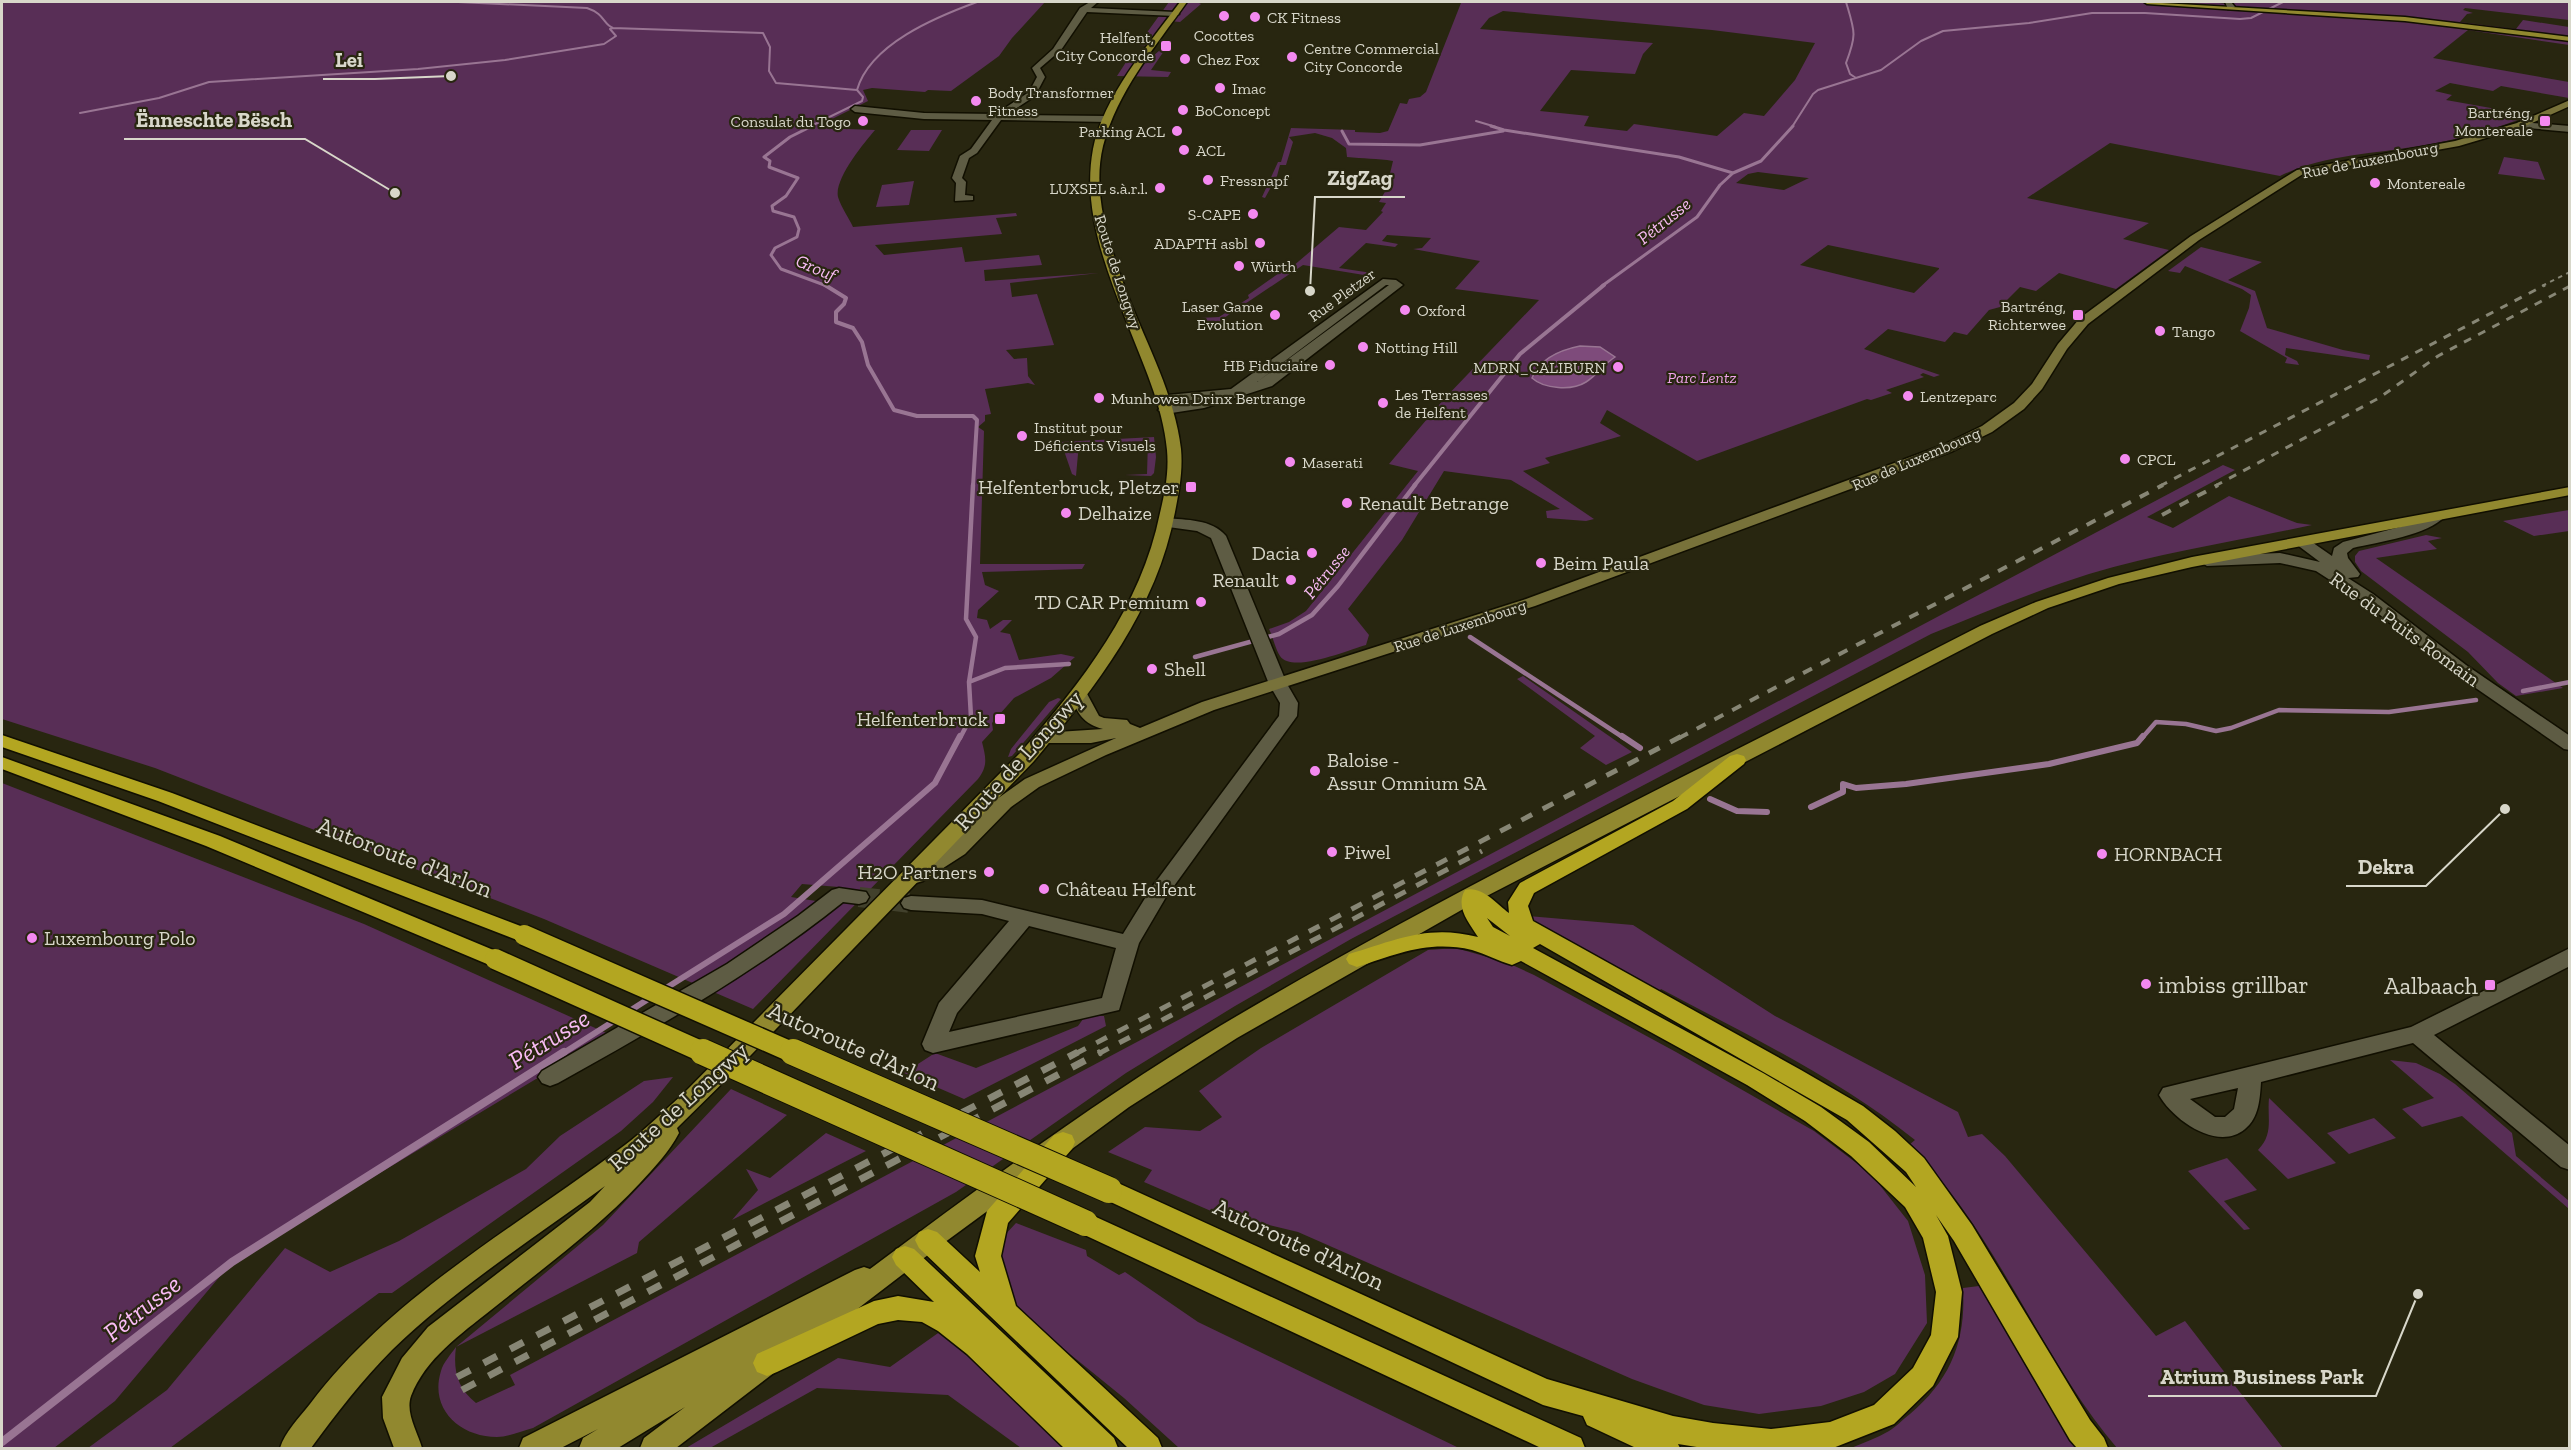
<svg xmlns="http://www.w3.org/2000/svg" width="2571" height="1450" font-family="'Zilla Slab',serif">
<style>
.green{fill:#582e56;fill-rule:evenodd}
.water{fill:#7e4b7b;stroke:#997593;stroke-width:1.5}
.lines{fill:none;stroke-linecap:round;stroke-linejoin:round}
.stream-far5{stroke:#997593;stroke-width:2}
.stream-far4{stroke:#997593;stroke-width:3}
.stream-far3{stroke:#997593;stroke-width:4}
.stream-far2{stroke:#997593;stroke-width:4.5}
.stream-far1{stroke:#997593;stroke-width:6}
.stream{stroke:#997593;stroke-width:8}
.street-tunnel{stroke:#42412c;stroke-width:20;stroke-dasharray:20 10;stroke-linecap:butt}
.street-casing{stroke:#110f00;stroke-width:3}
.secondary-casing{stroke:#110f00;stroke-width:3}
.primary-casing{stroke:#110f00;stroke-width:3}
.highway-casing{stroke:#110f00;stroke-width:3}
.street{fill:#5e5c44;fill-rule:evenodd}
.secondary{fill:#78723a;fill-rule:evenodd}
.primary{fill:#91882f;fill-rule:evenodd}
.highway{fill:#b3a621;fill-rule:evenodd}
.rail-far4{stroke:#878675;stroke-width:2;stroke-dasharray:4.5 4.5;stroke-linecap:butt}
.rail-far3{stroke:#878675;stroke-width:3;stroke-dasharray:8 8;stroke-linecap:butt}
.rail-far2{stroke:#878675;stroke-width:4;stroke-dasharray:10 10;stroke-linecap:butt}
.rail-far1{stroke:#878675;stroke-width:5;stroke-dasharray:12 12;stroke-linecap:butt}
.rail{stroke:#878675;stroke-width:7;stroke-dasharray:15 15;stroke-linecap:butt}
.highway-bridge-far1-casing{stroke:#110f00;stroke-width:23;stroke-linecap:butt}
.highway-bridge-casing{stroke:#110f00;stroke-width:28;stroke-linecap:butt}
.highway-bridge-far1{stroke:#b3a621;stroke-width:20}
.highway-bridge{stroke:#b3a621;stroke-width:26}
.poi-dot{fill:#f489f0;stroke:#282610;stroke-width:2}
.labels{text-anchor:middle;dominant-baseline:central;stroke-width:4.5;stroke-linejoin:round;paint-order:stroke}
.far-poi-label{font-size:16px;fill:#d8d7ca;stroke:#282610;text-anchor:start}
.far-street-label{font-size:16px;fill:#d8d7ca;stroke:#282610}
.far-park-label{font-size:16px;font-style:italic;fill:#efa3ea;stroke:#282610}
.far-water-label{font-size:18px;font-style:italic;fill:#f8bbf4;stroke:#282610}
.poi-label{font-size:20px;fill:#d8d7ca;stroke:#282610;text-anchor:start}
.street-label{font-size:20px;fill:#d8d7ca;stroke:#282610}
.near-street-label{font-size:24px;fill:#d8d7ca;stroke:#282610}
.near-poi-label{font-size:24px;fill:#d8d7ca;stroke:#282610;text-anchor:start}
.near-water-label{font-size:26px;font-style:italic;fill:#f8bbf4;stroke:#282610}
.leader{fill:none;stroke:#d8d7ca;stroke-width:2}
.callout-dot{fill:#d8d7ca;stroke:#282610;stroke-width:2}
.callout-label{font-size:21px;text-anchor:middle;font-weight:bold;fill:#d8d7ca;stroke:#282610;stroke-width:4.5;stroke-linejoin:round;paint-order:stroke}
</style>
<rect width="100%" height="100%" fill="#282610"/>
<path class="green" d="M2,2H1045L1012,38L999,56L951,91L928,90L925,92L872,88L863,90L868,101L832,119L833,120L820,128L875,130C864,143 834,179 838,197C841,207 849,218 853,227L1016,213L1017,216L996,218L1002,234L875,245L884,255L962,247L965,262L1039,255L1042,265L984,270L985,281L1099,273L1010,283L1012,297L1037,294L1054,345L1006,350L1014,359L1027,358L1028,376L1035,385L1028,383L985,389L991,414L985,415V421L978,427L984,431L980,564H1085L1082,569L982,572L985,585L999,591L978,610L977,618L987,620L990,629L1003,620H1012L1000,632L1010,634L1019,660L1061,654L1075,657L1051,678L1014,698L992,723L993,730L982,742C986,758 988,766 978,779L753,1009L544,919L155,768L2,719ZM802,884L839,887V888L822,902L791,897Z
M1169,2H1197L1201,4L1180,22L1170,21L1153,46L1138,45Z
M1471,2H2211L2227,4L2228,2H2569V20L2465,8L2463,10L2473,13L2467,14L2460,22L2516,29L2523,20L2569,27V45L2468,30L2433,58L2569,82V98L2501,86L2493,91L2450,83L2435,91L2452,95L2446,100L2530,115C2494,130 2457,140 2419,146C2373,154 2322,155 2280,176L2110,143L2027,198L2149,223L2123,239L2169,250L2116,289L2059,273L2036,291L2020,287L2000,307L1989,310L1967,335L1954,332L1945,342L1888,329L1864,349L1940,375L1934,377L1923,373L1920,375L1924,377L1886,390L1892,393L1871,400L1867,399L1697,461L1607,410L1600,423L1621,436L1545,458L1550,463L1523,471L1594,519L1586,521L1547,518L1546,511L1560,509L1511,480L1444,471L1402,540L1348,609L1369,635L1366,645C1348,650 1292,674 1280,656C1275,648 1273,637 1269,629L1289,622L1306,611L1418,471L1389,464L1444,399L1539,300L1455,289L1480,261L1413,249L1422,248L1431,238L1387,235L1382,241L1398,244L1395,247L1366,243L1339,268L1372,273L1370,276L1303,265L1224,318L1226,319L1220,323H1202L1200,318L1219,317L1249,298L1248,295L1289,266L1292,267L1339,227L1366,230L1383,212L1381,211L1386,203L1379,202L1386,190L1393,161C1377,158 1363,159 1347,157L1346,148L1332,138L1315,133L1289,137L1293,142L1286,165H1280L1277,176L1265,198L1262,197L1278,162H1281L1291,128L1355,130V132L1380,133L1388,131L1400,103L1407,104L1409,99L1420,97L1426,92L1461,3ZM1503,11L1712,30L1815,43L1795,80L1764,116L1744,113L1717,136L1634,124L1627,131L1584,126L1589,116L1540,111L1571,70L1635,74L1643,54L1653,43L1480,29L1489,18ZM1758,172L1808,178H1809L1784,190L1736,183L1748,174ZM1828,245L1939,268V269L1914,293L1800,265Z
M1160,50L1164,51L1151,70L1171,72L1168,77L1117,76L1130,56L1152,57Z
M911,130H942L929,151L897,150Z
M2504,157L2538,162L2545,180L2498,174Z
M914,181L909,205L876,207L882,185Z
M2201,247L2262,262L2228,280L2255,291L2267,328L2343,350L2370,355L2369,360L2286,348L2285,355L2297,361L2299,365L2285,363L2287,358L2240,331L2249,308L2251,295L2242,289L2185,266L2180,273L2168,271Z
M1154,437L1156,457L1154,473L1151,476L1125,475L1147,474L1148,441L1079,443L1076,476L1072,474L1061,442Z
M2223,465L2235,470L2147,517L2173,528L2229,496L2297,523L2312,525C2238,541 2162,552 2089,574C2035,591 1984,612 1931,634L1351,939L1235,1006L1126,1073L956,1192L533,1428C522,1431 508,1437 497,1437C460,1437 429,1409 441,1371C443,1363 451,1354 456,1347L603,1225L731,1089L787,1115L639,1242L637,1253L456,1347C453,1370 457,1388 476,1403L515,1385L510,1375Z
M2569,510V531L2534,536L2503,521Z
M2426,535L2442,538L2428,541L2437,549L2376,558L2563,688L2516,696L2498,683L2468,652L2361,571L2355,562V556L2359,551Z
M1523,676L1632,752L1606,765L1580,748L1595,736L1517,679Z
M1058,698L1061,699L1012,756L1008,757L1011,749L1049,702Z
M2,783L364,924L613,1036L536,1079L232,1262L115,1401L54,1448H2Z
M1528,916L1633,925L1775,1016L1958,1112L1968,1137L1982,1134L2005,1156L2156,1336L2185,1321L2283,1448H2117C2039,1356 1995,1229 1909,1145L1915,1140C1838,1078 1747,1035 1661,989L1657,993L1539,930Z
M1456,948L1508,963L1534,975L1676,1052L1814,1131L1871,1174L1908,1221L1925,1275L1927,1323L1895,1374L1864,1392L1821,1406L1759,1414L1704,1405L1632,1379L1298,1232L1211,1211L1144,1182L1152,1170L1108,1152L1145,1127L1200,1131L1222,1117L1199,1091L1261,1048L1428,950Z
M1086,1015L1104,1016L1106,1026L964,1099L904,1073L935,1053L976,1068L1078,1026Z
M2390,1060L2416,1063L2440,1074L2455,1084L2512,1133L2516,1156L2569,1201V1209L2462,1116L2422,1127L2402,1109L2434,1098Z
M673,1077L653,1102L621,1131L392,1293H379L170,1448H88L167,1390L285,1248L330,1272L399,1241L526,1169L560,1136L644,1081Z
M2269,1098L2331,1158L2336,1163L2288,1179L2258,1150C2274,1134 2267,1118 2269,1098Z
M2374,1118L2396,1138L2349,1154L2327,1133Z
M826,1133L866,1151L732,1220L758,1190L746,1169L770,1178Z
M2227,1158L2257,1190L2224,1201L2250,1229L2244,1230L2188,1171Z
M1016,1223L1086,1250L1087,1256L1119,1275L1125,1272L1198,1322L1459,1448H1179L1124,1398L1023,1316L1007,1291L997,1256L1003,1237Z
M1979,1286L2056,1415L2079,1448H1851C1863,1443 1877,1438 1889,1431C1896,1427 1903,1419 1910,1414C1951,1379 1966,1341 1963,1288Z
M941,1331L1064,1448H1021L948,1395L817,1388L710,1448H686L838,1358L890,1367Z"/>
<path class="water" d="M1580,346L1600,347L1615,357C1603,365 1597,375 1586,382C1572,391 1544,389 1532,378C1540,358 1560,350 1580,346Z"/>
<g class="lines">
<path class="stream-far5" d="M458,2L587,8C605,14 603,24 613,28L763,33L770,47L769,71L776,83L857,90
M1846,2C1855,32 1857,34 1846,63L1850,74L1856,78
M80,113L159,98L209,82L418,69L505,60L604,44L616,36L610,29L613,28
M1476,121L1496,127
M809,127L862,101L863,97L857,90C870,44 936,17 977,2
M1792,127L1813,94L1818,90L1881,70L1921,41L1943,31L2029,23L2092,13H2145L2240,19L2251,18L2283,2"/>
<path class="stream-far4" d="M812,126L790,137L764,157L770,161L769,167L798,178L786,196L772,206L773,211L794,217L799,229L797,237L775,248L771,255L781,269L827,286
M1491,126L1504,130L1679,157L1733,173
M1342,131L1349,144L1420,145L1503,131
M1602,286L1697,217L1720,185L1733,173L1761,161L1793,126"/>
<path class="stream-far3" d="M825,285L846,298L844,304L836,312V322L853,328L862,342L868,365L894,410L917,416H973L977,420L973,486
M1414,486L1520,354L1604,285"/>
<path class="stream-far2" d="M1470,637L1624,738
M1195,657L1279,634L1312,615L1338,586L1415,485
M969,682L1005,668L1069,664
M2523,691L2570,682
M960,738L971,717L969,682L976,637L966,619L973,485
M2142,738L2156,722L2186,724L2216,731L2231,728L2279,710L2389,712L2476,700"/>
<path class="stream-far1" d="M1622,736L1640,748
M1710,799L1737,811L1767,812
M1811,807L1843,792V784L1856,788L1906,784L2049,764L2137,743L2143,736
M663,990L784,914L935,783L960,736
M628,1012L653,996
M562,1054L617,1019"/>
<path class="stream" d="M2,1442L232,1262L564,1052"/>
<path class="street-tunnel" d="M859,897L911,903"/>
<defs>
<path id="street" d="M1090,2H1098L1091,8L1175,12L1179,14L1175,16L1087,12L1061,50L1040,68L1045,77L1035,96L1006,115L1107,116L1112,119L1107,122L1001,120L977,153L969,158L962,178L966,182L965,195L973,196V200L955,201L956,183L952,178L960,156L971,149L992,120L924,119L855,112L851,109L855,106L924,113L996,114L1029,92L1037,77L1032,68L1053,49L1080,8Z
M2225,2H2231L2235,7L2228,9Z
M2520,122L2570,126V132L2517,127V123Z
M1383,279L1396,280L1403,285L1272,386L1204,408L1165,414L1158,410L1165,406L1205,399L1162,403L1157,402L1155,399L1157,396L1231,389ZM1386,285H1389L1257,382Z
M2438,512L2443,513L2445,516C2429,535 2378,542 2353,548L2347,553L2348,558L2360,574L2358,577L2348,578L2373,594L2466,665L2570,736V750L2564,749L2454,673L2361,600L2316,571L2280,563L2207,566L2199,561L2207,556L2280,553L2320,562L2296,544L2293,541L2296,538H2306L2332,556L2334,548L2343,542L2415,523Z
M1166,518C1186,520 1212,519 1226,536L1287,684L1298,703L1297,716L1166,897L1139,943L1119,1010L933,1053L925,1050L922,1044L939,1003L1009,921L982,914L911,910L904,908L901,903L904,898L911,896L982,900L1123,934L1152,887L1279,716L1280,703L1269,684L1211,538L1197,531L1161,526L1158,523ZM1029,926L1116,948L1102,998L949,1032L957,1013Z
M839,888L866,892L869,897L866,902L859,904L843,902C755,973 656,1028 558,1083L550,1086L542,1083L538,1077L542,1071L727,964L798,916L832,890Z
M2570,948V966L2434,1035L2570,1146V1170L2561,1167L2413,1043L2261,1082C2260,1098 2259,1118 2245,1129C2218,1152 2173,1120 2159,1095L2163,1088L2171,1086L2411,1027ZM2238,1088L2234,1109L2225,1117H2215L2190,1099Z"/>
<path id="secondary" d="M2570,100V106L2523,127L2459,146L2303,174L2199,240L2088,324L2067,349L2042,389L2024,409L1992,432L1953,451L1535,606L1214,710L1106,755L1039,787L1011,807L965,854L923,881L916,883L909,881L906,876L909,871L951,844L997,799L1025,779L1116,738L1091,743H1036L1033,739L1036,735L1042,733L1103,729C1083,724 1077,713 1070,694L1073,690H1085L1099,716L1104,718L1127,720L1130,724L1140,728L1202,702L1523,600L1943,445L1982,426L2014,403L2032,384L2058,344L2080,318L2191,236L2297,170L2455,141L2517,123Z"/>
<path id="primary" d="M1180,2H1187C1155,47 1117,92 1103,146C1091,196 1111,250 1128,296C1147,345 1175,396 1181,449C1183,471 1179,491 1175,512C1157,609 1096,687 1034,761L750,1056L677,1128L679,1133C669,1152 654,1168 640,1183C595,1231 542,1269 491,1310C461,1334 425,1359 411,1396C405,1413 418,1433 422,1448H394L383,1418L382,1397L402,1358L428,1327L590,1202L605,1186C533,1239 456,1288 392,1350C362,1380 336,1414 311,1448H280C285,1432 299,1418 310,1404C393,1294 517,1227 625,1145C645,1130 664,1111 683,1094L1021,752C1082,682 1141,607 1160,513C1165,492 1169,472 1167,450C1163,405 1142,362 1126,320C1105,266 1082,208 1093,149C1103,97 1149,44 1180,2Z
M2144,2L2405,17L2570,37V41L2405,21L2147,4Z
M2570,487V495L2192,567L2119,584L2048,608L1992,634L1479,900L1237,1038L1129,1107L937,1248L676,1448H640L644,1438L685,1407L618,1448H579L583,1438L598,1429L561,1448H519L523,1438L855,1270L864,1267L870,1269C984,1184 1098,1099 1220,1026C1466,880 1726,757 1980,626L2036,602L2108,578L2192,557Z"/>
<path id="highway" d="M2,735L172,793L531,930L535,935L531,940L524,942L517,940L158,801L2,747Z
M1737,754L1744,756L1746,760L1744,764L1687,809L1534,893L1528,906L1533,921L1801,1070L1863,1106L1895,1131L1924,1158L1972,1225L2090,1420L2104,1438L2108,1448H2077L2070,1440L1954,1241L1936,1215L1948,1236L1962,1292L1958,1337L1933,1386L1894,1424L1833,1448H1703L1678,1444L1680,1448H1636L1587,1425L1583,1416L1543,1405L1100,1197L1097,1190L1100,1183L1109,1180L1118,1183L1547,1379L1673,1416L1713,1423L1771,1429L1830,1422L1874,1405L1913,1368L1931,1335L1936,1292L1923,1238L1905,1207L1851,1156L1805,1121L1747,1085L1521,961L1512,965C1498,961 1486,954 1472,950C1428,940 1398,954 1357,967L1349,964L1346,959L1349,954C1396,940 1428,924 1478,937C1469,923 1455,907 1465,890C1481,885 1496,903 1509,913L1508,902L1520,883L1673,801L1730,756ZM1487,918L1510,936L1493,927ZM1540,944L1847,1120L1906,1172L1916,1187L1869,1142L1821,1107L1763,1073L1533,948Z
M2,757L220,836L503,954L506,959L503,964L495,967L487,964L206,846L2,769Z
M1063,1132L1072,1135L1075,1142L1072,1149L1008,1223L1001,1256L1016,1306L1158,1438L1162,1448H1128L919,1248L915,1240L919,1232L928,1229L937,1232L980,1272L975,1256L987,1211L1054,1135Z
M1085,1212L1581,1438L1585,1448H1541L1076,1231L1072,1223L1076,1215Z
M905,1246L914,1249L1114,1438L1118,1448H1064L967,1354L938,1331L922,1322L898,1320L878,1324L777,1372L767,1376L757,1372L753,1363L757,1354L874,1301L898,1296L934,1302L896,1265L892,1257L896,1249Z"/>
</defs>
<use href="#street" class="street-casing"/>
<use href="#secondary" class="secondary-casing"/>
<use href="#primary" class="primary-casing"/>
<use href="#highway" class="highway-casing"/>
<use href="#street" class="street"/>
<use href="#secondary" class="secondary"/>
<use href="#primary" class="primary"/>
<use href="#highway" class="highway"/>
<path class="rail-far4" d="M2542,286L2570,272"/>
<path class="rail-far3" d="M2160,486L2545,285
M2215,486L2379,398L2438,356L2570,286"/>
<path class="rail-far2" d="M2162,515L2218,485
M1679,738L2163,485"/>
<path class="rail-far1" d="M1075,1054L1682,736
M1098,1054L1482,851"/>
<path class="rail" d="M457,1377L1078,1052
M462,1390L1101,1052"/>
<defs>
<path id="highway-bridge-far1" d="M524,935L796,1054
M495,959L707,1054"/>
<path id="highway-bridge" d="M703,1052L1085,1223
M793,1052L1109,1190"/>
</defs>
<use href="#highway-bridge-far1" class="highway-bridge-far1-casing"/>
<use href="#highway-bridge" class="highway-bridge-casing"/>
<use href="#highway-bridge-far1" class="highway-bridge-far1"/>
<use href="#highway-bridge" class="highway-bridge"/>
</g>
<g class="poi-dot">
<circle cx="1224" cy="16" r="6"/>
<circle cx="1255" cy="17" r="6"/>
<rect x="1160" y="40" width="12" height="12" rx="3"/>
<circle cx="1292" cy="57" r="6"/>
<circle cx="1185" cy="59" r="6"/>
<circle cx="1220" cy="88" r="6"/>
<circle cx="976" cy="101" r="6"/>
<circle cx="1183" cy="110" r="6"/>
<circle cx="863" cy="121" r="6"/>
<rect x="2539" y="115" width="12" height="12" rx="3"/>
<circle cx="1177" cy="131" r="6"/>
<circle cx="1184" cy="150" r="6"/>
<circle cx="1208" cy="180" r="6"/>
<circle cx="2375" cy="183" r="6"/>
<circle cx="1160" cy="188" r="6"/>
<circle cx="1253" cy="214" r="6"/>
<circle cx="1260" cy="243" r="6"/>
<circle cx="1239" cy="266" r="6"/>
<circle cx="1405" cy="310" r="6"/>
<circle cx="1275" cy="315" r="6"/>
<rect x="2072" y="309" width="12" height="12" rx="3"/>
<circle cx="2160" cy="331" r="6"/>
<circle cx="1363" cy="347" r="6"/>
<circle cx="1330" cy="365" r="6"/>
<circle cx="1618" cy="367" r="6"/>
<circle cx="1908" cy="396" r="6"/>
<circle cx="1099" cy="398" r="6"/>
<circle cx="1383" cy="403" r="6"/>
<circle cx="1022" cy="436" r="6"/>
<circle cx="2125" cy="459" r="6"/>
<circle cx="1290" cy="462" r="6"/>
<rect x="1185" y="481" width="12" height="12" rx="3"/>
<circle cx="1347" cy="503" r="6"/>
<circle cx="1066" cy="513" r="6"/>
<circle cx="1312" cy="553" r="6"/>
<circle cx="1541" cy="563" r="6"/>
<circle cx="1291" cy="580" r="6"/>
<circle cx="1201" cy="602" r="6"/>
<circle cx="1152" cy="669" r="6"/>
<rect x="994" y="713" width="12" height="12" rx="3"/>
<circle cx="1315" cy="771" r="6"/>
<circle cx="1332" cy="852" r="6"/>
<circle cx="2102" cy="854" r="6"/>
<circle cx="989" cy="872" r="6"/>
<circle cx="1044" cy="889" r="6"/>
<circle cx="32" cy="938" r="6"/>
<circle cx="2146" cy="984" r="6"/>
<rect x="2484" y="979" width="12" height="12" rx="3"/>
</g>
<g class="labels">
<g class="far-poi-label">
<text x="1267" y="17">CK Fitness</text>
<text x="1224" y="35" text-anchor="middle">Cocottes</text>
<text x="1154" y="37" text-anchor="end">Helfent,<tspan x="1154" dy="18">City Concorde</tspan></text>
<text x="1304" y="48">Centre Commercial<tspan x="1304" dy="18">City Concorde</tspan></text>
<text x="1197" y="59">Chez Fox</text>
<text x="1232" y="88">Imac</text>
<text x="988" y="92">Body Transformer<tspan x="988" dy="18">Fitness</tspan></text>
<text x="1195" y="110">BoConcept</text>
<text x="2533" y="112" text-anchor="end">Bartréng,<tspan x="2533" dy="18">Montereale</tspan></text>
<text x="851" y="121" text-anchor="end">Consulat du Togo</text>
<text x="1165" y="131" text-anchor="end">Parking ACL</text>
<text x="1196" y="150">ACL</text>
<text x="1220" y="180">Fressnapf</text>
<text x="2387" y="183">Montereale</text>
<text x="1148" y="188" text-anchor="end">LUXSEL s.à.r.l.</text>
<text x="1241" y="214" text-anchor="end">S-CAPE</text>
<text x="1248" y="243" text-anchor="end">ADAPTH asbl</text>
<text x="1251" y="266">Würth</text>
<text x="1263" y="306" text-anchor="end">Laser Game<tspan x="1263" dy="18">Evolution</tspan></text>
<text x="2066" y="306" text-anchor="end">Bartréng,<tspan x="2066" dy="18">Richterwee</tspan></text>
<text x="1417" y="310">Oxford</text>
<text x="2172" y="331">Tango</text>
<text x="1375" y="347">Notting Hill</text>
<text x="1318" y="365" text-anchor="end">HB Fiduciaire</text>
<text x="1606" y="367" text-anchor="end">MDRN_CALIBURN</text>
<text x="1395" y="394">Les Terrasses<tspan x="1395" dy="18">de Helfent</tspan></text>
<text x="1920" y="396">Lentzeparc</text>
<text x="1111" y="398">Munhowen Drinx Bertrange</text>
<text x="1034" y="427">Institut pour<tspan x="1034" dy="18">Déficients Visuels</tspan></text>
<text x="2137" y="459">CPCL</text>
<text x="1302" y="462">Maserati</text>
</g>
<g class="far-street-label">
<text transform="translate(2370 160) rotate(-11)">Rue de Luxembourg</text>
<text transform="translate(1118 272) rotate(72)">Route de Longwy</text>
<text transform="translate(1342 295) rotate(-36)">Rue Pletzer</text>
<text transform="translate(1916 459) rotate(-23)">Rue de Luxembourg</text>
<text transform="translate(1460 626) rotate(-18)">Rue de Luxembourg</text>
</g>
<g class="far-park-label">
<text x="1702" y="377">Parc Lentz</text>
</g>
<g class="far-water-label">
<text transform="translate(1664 221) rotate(-39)">Pétrusse</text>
<text transform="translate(816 268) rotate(23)">Grouf</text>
<text transform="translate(1327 572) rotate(-51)">Pétrusse</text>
</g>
<g class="poi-label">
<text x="1179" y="487" text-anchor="end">Helfenterbruck, Pletzer</text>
<text x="1359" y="503">Renault Betrange</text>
<text x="1078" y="513">Delhaize</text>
<text x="1300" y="553" text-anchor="end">Dacia</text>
<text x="1553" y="563">Beim Paula</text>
<text x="1279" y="580" text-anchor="end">Renault</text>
<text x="1189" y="602" text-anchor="end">TD CAR Premium</text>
<text x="1164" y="669">Shell</text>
<text x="988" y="719" text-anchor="end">Helfenterbruck</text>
<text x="1327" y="760">Baloise -<tspan x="1327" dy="23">Assur Omnium SA</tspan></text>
<text x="1344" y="852">Piwel</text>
<text x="2114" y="854">HORNBACH</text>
<text x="977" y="872" text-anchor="end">H2O Partners</text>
<text x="1056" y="889">Château Helfent</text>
<text x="44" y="938">Luxembourg Polo</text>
</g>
<g class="street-label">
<text transform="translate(2405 629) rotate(36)">Rue du Puits Romain</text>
</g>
<g class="near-street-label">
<text transform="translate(1018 760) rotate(-48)">Route de Longwy</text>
<text transform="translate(405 857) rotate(21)">Autoroute d'Arlon</text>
<text transform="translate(854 1046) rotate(24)">Autoroute d'Arlon</text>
<text transform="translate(678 1106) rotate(-42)">Route de Longwy</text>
<text transform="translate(1299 1244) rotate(25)">Autoroute d'Arlon</text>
</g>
<g class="near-poi-label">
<text x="2158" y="984">imbiss grillbar</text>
<text x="2478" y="985" text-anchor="end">Aalbaach</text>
</g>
<g class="near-water-label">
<text transform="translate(549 1039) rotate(-32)">Pétrusse</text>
<text transform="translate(142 1308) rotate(-38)">Pétrusse</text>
</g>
</g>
<path class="leader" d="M451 76L375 79H323M395 193L305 139H124M1310 291L1315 197H1405M2505 809L2426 886H2346M2418 1294L2376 1396H2148"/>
<g class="callout-dot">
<circle cx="451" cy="76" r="6"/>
<circle cx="395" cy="193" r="6"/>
<circle cx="1310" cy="291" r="6"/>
<circle cx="2505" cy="809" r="6"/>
<circle cx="2418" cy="1294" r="6"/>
</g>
<g class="callout-label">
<text x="349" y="67">Lei</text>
<text x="214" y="127">Ënneschte Bësch</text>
<text x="1360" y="185">ZigZag</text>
<text x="2386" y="874">Dekra</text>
<text x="2262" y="1384">Atrium Business Park</text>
</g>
<rect width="2571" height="1450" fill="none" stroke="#d8d7ca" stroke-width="6"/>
</svg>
